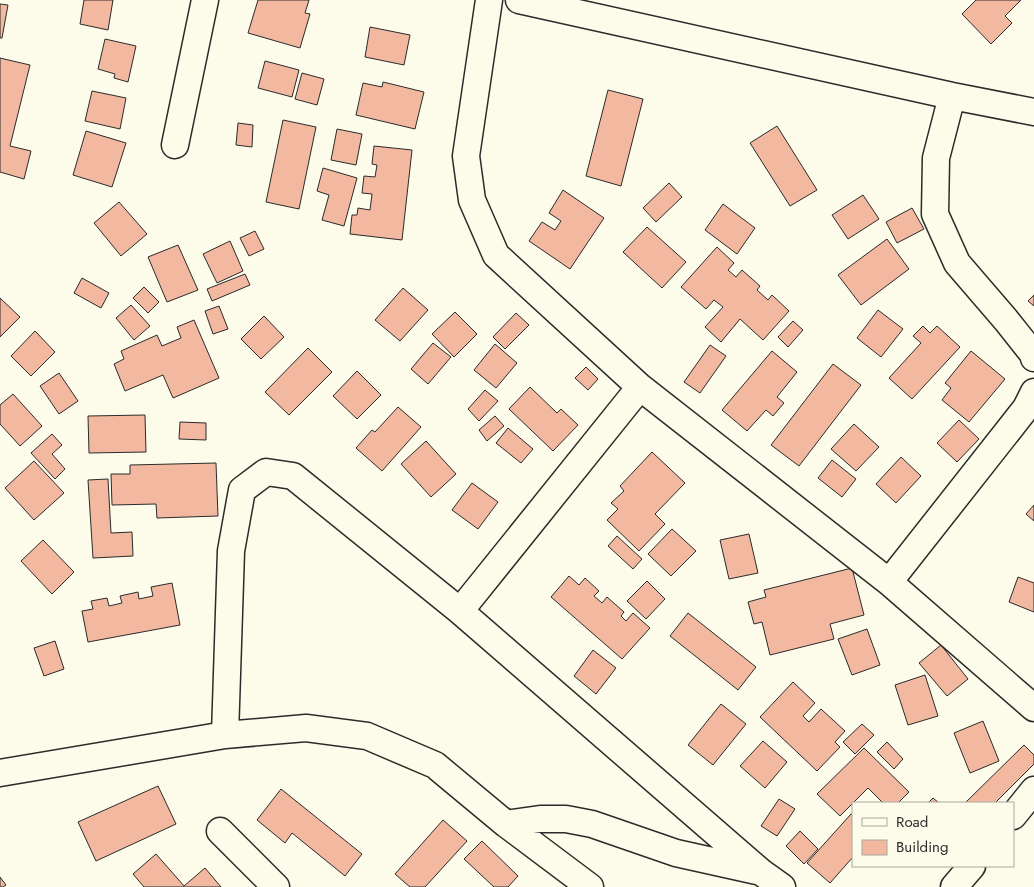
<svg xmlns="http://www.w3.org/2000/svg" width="1034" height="887" font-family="Jost,sans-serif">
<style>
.building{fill:#f2b8a0;stroke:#2b2b2b}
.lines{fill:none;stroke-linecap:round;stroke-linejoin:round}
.minor-casing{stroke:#2b2b2b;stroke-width:29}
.minor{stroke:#fdfbea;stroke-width:26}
</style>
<rect width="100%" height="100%" fill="#fdfbea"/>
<path class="building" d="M84,0H113L108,30L80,24Z
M258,0H309L305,13L310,14L300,48L248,33Z
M976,0H1021L1005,16L1012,23L991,44L962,14Z
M0,4L8,5L2,38H0Z
M370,27L410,35L404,65L365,57Z
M105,39L136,46L128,82L114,78L115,74L98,69Z
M0,58L30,65L10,146L31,151L24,179L0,172Z
M265,61L299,70L292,97L258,88Z
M302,73L324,79L317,105L295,99Z
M383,82L424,92L415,129L356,115L363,83L382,87Z
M608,90L643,99L621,186L586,176Z
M92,91L126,98L120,129L85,121Z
M283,120L316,127L299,209L266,202Z
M238,123L253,125L252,147L236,145Z
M777,126L817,190L790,206L750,143Z
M337,129L362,134L356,165L331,160Z
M86,131L126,143L112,187L73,175Z
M374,146L412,150L402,240L350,234L352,215H357L358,208L370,210L372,194L362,193L364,176L375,177L377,165L372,164Z
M323,168L357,178L344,226L322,220L329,195L317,191Z
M669,183L682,197L656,222L643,208Z
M563,190L604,218L570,269L529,241L542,222L555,230L561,221L549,213Z
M863,195L879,219L848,239L832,215Z
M119,202L147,234L121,256L94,223Z
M723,204L755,228L737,254L705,230Z
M912,208L924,229L897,243L886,222Z
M647,227L686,262L662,288L623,252Z
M255,231L264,249L249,256L240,238Z
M887,239L909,269L861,305L838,275Z
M230,241L243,271L217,283L203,254Z
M178,245L198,290L167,302L148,257Z
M717,247L734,263L728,270L736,277L742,270L760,286L757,290L768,300L772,295L789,311L763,340L740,319L721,342L705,327L723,307L714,300L706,309L681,287Z
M245,274L250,285L212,301L207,289Z
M82,278L109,293L101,308L74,293Z
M144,287L159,302L148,313L133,298Z
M403,288L428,310L400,341L375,320Z
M1034,295V306L1028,301Z
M0,298L20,317L0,337Z
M131,305L150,326L134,340L116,318Z
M219,306L228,329L213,334L205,311Z
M878,310L903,329L881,357L857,338Z
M455,312L477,334L454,357L432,334Z
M516,313L529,325L505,349L493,337Z
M264,316L284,337L261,359L241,339Z
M194,320L219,378L173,398L163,375L125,391L114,364L124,359L121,351L157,335L162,346L181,338L177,327Z
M793,321L803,330L788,347L778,337Z
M923,326L930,333L937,326L960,347L912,399L889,378L921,343L913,336Z
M35,331L55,352L31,376L11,356Z
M433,343L451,357L428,384L411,369Z
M495,344L517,363L496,388L474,370Z
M710,345L726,356L700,393L684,382Z
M308,348L332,372L289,415L265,392Z
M772,351L797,372L777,397L784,403L773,416L766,410L747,431L722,410Z
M971,351L1005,379L969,422L942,400L951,388L945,383Z
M833,364L861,385L799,466L771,445Z
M586,367L598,379L588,390L575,378Z
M357,371L381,395L357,419L333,396Z
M59,373L78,401L59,414L40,386Z
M530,387L557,413L561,409L578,425L553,451L509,409Z
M485,390L498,401L479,421L468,409Z
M13,394L42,426L20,446L0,424V405Z
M398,407L421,427L382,471L356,448L372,430L375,432Z
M145,415L146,452L89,453L88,416Z
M495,416L504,426L487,441L479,430Z
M959,420L979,439L957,462L937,443Z
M180,422L206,423V440L179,439Z
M854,424L879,447L856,471L831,449Z
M508,428L533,449L521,463L496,443Z
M52,434L62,445L52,454L65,469L55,479L31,453Z
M426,441L456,474L431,497L401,464Z
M652,452L685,483L655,514L665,524L639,551L607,520L618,509L611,503L624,491L620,486Z
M901,457L921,476L896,503L876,484Z
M832,460L856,479L842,497L818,478Z
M34,461L64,493L34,520L5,488Z
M216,463L218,516L157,518L156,504L112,505L111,474H130V465Z
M108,479L111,533L132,532L133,556L93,558L88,480Z
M472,483L498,502L478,529L452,510Z
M1034,505V521L1026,514Z
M672,529L696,551L671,576L648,554Z
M749,534L758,573L729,579L720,540Z
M617,536L642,559L633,569L608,546Z
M43,540L74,572L52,594L21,561Z
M852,568L864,615L830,624L834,639L770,655L762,622L754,624L748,602L766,597L764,590Z
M569,576L579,585L585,578L599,591L594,596L602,603L607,597L624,612L621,616L626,621L633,613L650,628L622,659L551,597Z
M1018,577L1034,583V612L1009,602Z
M647,581L665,599L646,619L627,601Z
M172,583L180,625L88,642L82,611L93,609L91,601L107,598L109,606L122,603L120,596L138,592L139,599L153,596L151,587Z
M688,613L756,667L738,690L670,636Z
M867,629L880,665L852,675L838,639Z
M55,641L64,669L44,676L34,648Z
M941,645L968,679L947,696L919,663Z
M593,650L616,668L596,694L574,676Z
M925,675L938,716L908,725L895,685Z
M793,682L815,703L803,716L809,722L821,709L845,731L835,742L840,747L817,771L760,717Z
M721,704L746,724L713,765L688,745Z
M983,721L999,761L970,773L954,733Z
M862,724L874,735L855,754L843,742Z
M763,741L787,762L765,788L740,766Z
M887,742L903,759L894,769L877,752Z
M1024,745L1034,755V764L995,803H965Z
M864,748L909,792L898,803H883L868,788L840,816L817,794Z
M158,786L176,824L96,861L78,822Z
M281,789L362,854L345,876L292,833L285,843L257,820Z
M933,798L939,803H928Z
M779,799L795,809L777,836L761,826Z
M851,814L853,815V857L830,883L807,863Z
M443,820L467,841L425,887H410L395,874Z
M800,831L818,849L804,864L786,846Z
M482,841L518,876L508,887H494L464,859Z
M156,854L184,886L205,868L221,887H144L133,874Z
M0,877L6,885L3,887H0Z"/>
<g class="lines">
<defs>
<path id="minor" d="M489,0L466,156L472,200L496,255L640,387L889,582L1034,708
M519,0L952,96L1034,112
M952,96L936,158L935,214L957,263L1006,320L1033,354L1034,358
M175,145L205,0
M889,582L1026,408L1034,392
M460,611L640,387
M225,735L231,551L242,490L266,472L293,476L460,611L761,872L782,887
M0,773L225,735L306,728L367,736L435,765L506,824L590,887
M1013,816L1034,790
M506,824L540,819H566L592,824L676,853L757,871
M220,831L276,887
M954,887L972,866"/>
</defs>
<use href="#minor" class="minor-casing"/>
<use href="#minor" class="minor"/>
</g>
<rect x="852" y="802" width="162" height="65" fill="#fdfbea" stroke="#a9a89e"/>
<rect x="862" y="818" width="25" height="8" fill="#fdfbea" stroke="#a9a89e"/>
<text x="896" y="827" font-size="15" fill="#2b2b2b">Road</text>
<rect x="862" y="840" width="25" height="15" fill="#f2b8a0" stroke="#a9a89e"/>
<text x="896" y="852" font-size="15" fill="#2b2b2b">Building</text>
</svg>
